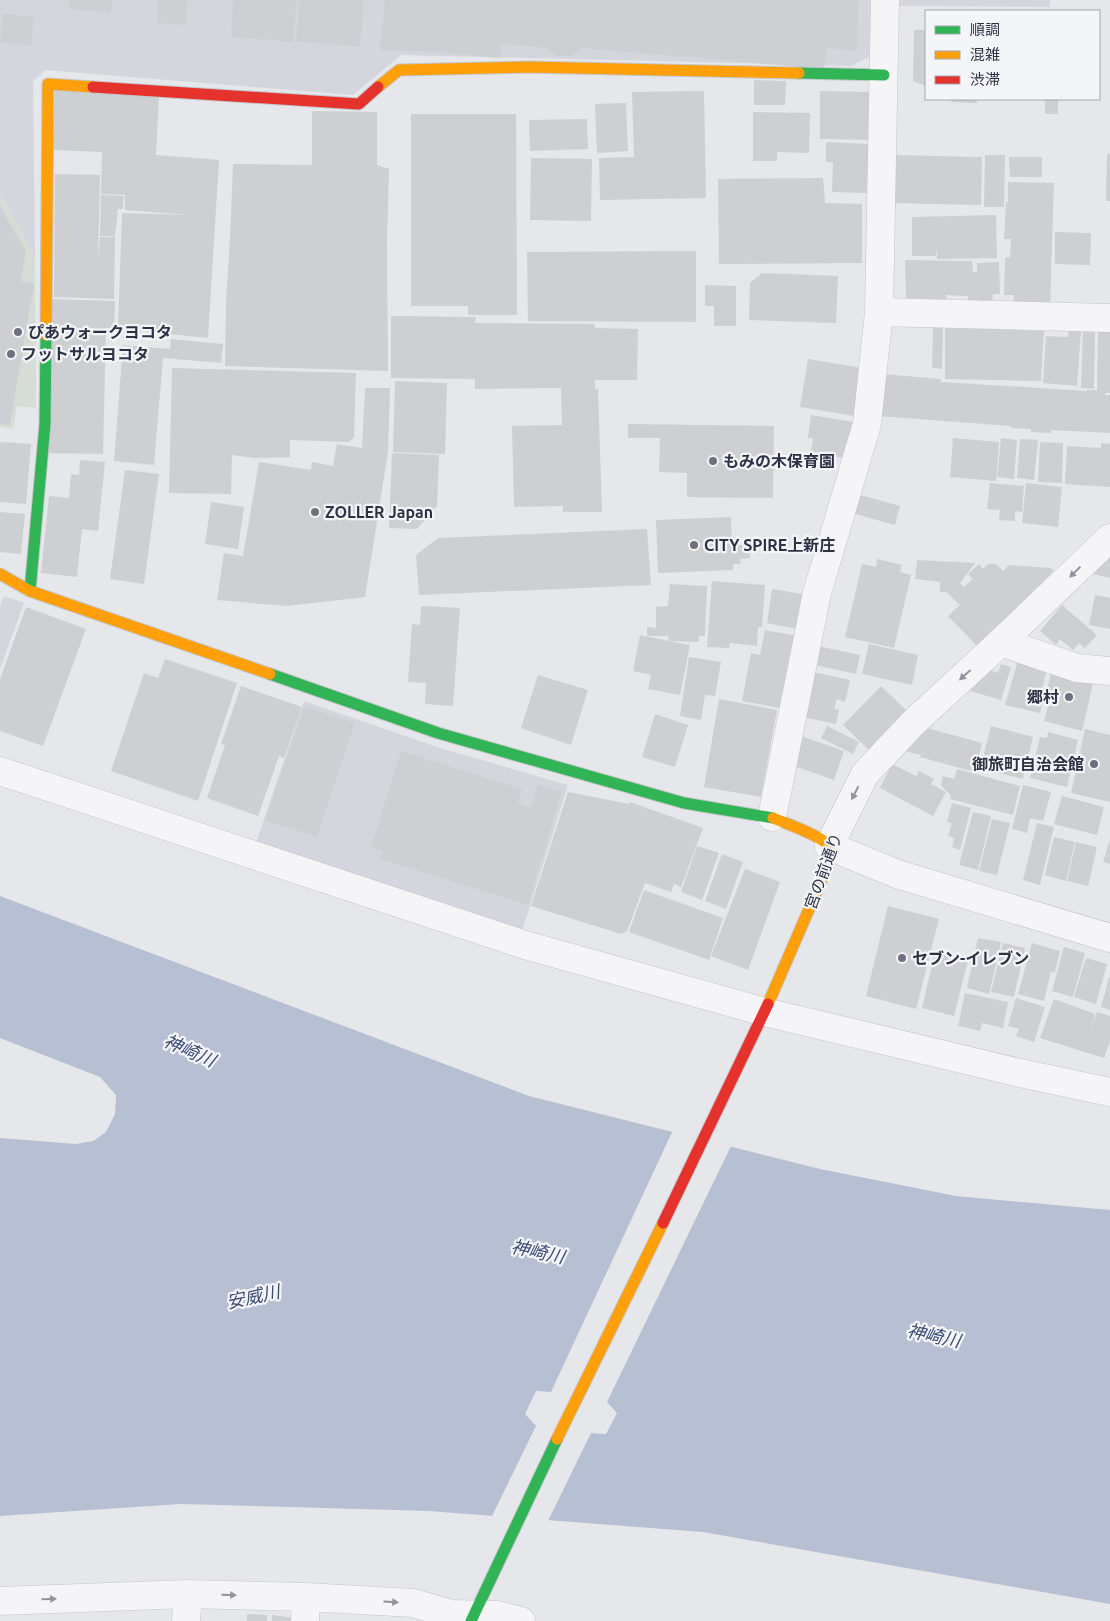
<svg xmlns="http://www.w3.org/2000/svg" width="1110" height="1621" font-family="Ubuntu,'Noto Sans JP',sans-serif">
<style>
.built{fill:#d5d6dd}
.green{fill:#d6ddd6}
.water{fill:#b7c0d2}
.pier{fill:#e6e7ea}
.building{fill:#cecfd2}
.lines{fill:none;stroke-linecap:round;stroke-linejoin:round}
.street-casing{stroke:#c4c5c8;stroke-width:29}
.fast-casing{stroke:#c4c5c8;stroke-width:13}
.slow-casing{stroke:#c4c5c8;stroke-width:13}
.jam-casing{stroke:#c4c5c8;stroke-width:13}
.street{stroke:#f5f5f7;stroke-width:28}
.fast{stroke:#30b455;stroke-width:11}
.slow{stroke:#ff9f0a;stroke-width:11}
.jam{stroke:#e5322d;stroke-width:11}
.oneway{fill:#91949d}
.poi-dot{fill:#6e717d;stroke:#f4f5f9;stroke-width:2}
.labels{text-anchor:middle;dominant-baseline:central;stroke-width:4.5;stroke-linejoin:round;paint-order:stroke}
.poi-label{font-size:16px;font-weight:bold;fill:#2d3243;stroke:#f4f5f9;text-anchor:start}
.street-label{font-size:16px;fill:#2d3243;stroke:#f4f5f9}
.water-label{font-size:18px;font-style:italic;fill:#3a4b74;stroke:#f4f5f9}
</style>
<rect width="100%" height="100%" fill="#e6e7ea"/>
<path class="built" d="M0,0H873V55L851,66L401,55L353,95L45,70L33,82L35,257L0,194Z
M897,0H1050V7L897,6Z
M4,596L24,603L0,669V606Z
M304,701L440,748L568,785L522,931L256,843Z"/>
<path class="green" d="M0,194L35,257L36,408L17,406L13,429L0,427Z"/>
<path class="water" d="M0,896L529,1096L820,1169L956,1196L1110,1210V1604L703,1532L429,1511L181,1504L0,1516V1138L76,1144L93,1141L106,1132L115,1114L116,1095L100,1077L0,1038Z"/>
<path class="pier" d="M673,1130L732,1144L607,1402L617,1413L606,1434L591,1433L547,1523L491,1518L536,1426L525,1414L536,1391L551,1392Z"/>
<path class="building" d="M69,0H112L111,12L69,9Z
M158,0H187L186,25L157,23Z
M233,0H297L293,42L231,37Z
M299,0H364L360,47L296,41Z
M385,0H858L857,51L827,48L824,69L581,48L572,56H556L547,48L501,44L500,58L436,52L380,50Z
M3,14L34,17L31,46L0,42Z
M914,30H926V86L913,81Z
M754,80L786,81L785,105H754Z
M55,91L159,96L156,155L219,160L208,338L118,329L122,213L190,215L125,210V195L101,194L102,152L52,150Z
M704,91L706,198L600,200L599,158L634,157L632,92Z
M820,91L872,92V140L820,139Z
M951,99H977V103L951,102Z
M1045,99H1058V114H1045Z
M626,103L628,151L597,153L595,104Z
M312,111L377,112V165L389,169L387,242L388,371L225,366L226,301L230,238L233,164L312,165Z
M753,112L810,113L809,153L777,152V161H753Z
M411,114H516L517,315H468V306H411Z
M587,119L588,149L530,151L529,120Z
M826,142L869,144L867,193L832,192L833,162H826Z
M1107,154H1110V201H1106Z
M890,155L982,157L981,205L889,203Z
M985,155H1005L1004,207H984Z
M1009,157H1042V177H1010Z
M531,158L592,159L591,221L530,220Z
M55,174L100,175L98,261L100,237H115L114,299L54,297Z
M823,178L825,203L862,204V263L719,264L718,179Z
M1008,182L1054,183L1050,308L1013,307L1014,295H1004L1005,258L1010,257L1011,239H1004L1006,202H1008Z
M101,195L124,196L123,209H118L115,236H100Z
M0,206L26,251L21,281L34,284L10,425L0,424Z
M996,215L997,258L937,259V248L936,256H912V217Z
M1055,232L1091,233L1090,265L1055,264Z
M696,251V322L528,321L527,252Z
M905,260L972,261L973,272H977V263L999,262L1000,294H993L992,303L968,302V296L946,295L947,304L906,302Z
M762,273L838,276L836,323L749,320L750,283Z
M705,285L736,286V326H714V306H705Z
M51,299L115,301L114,328H106L103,454L48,453Z
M391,316L476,317L475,323L594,324L595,328L638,329L637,380H595V389H598L602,512H563V506L514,507L512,426L562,425L561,388L475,389V379L391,378Z
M933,324L943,325L942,369L932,368Z
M945,327L1044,331L1041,381L945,379Z
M1083,329H1095L1094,389L1081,388Z
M1069,330H1081L1077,386L1043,383L1046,336L1068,337Z
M1098,331H1110V393H1105V395H1110V433L1051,430V433L1031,432V429L1011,428V426L878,416L882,374L941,379V382L1087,391V390H1097Z
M171,339L223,344L221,363L163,358L154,465L114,461L123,345L170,349Z
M808,359L862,368L854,416L800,407Z
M172,368L356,373L354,437L349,442L290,440V457L255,458L232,455L231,494L169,493Z
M395,381L447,383L445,454L393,452Z
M365,388H390L388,452L365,597L287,606L217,600L224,553L243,556L259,462L311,470L312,462L333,466L337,444L362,448Z
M811,415L853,422L850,443H846L844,458L811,453L813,438H808Z
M628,424L774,426L773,498L687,497V473L659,472L660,438H628Z
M953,438L999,442L996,481L950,477Z
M1001,438L1017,440L1014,479L997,477Z
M1020,439L1038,440L1034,480L1017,478Z
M0,442L31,444L26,504L0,502Z
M1040,442L1063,443L1062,483L1038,482Z
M1101,443L1110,444V487L1065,484L1067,446L1101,448Z
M392,453L439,455L437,506L417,529L389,528Z
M80,460L105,462L98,531L82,529L77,577L41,573L49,496L69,498L71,474L79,475Z
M125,470L159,474L144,584L110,579Z
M990,483L1024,486L1022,512L1015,511V521L999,520L1000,510L987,509Z
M1026,483L1062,487L1058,527L1022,523Z
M853,493L900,506L895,525L848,512Z
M211,502L244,507L238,549L205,544Z
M0,512L25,514L21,554L0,552Z
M731,517L732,545H749L750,558L740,559L741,564H733V570L658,573L656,520Z
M647,529L651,585L419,595L416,555L438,538Z
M1110,557V578L1093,574Z
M877,559L902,565L900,572L911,575L894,648L845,637L862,564L876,567Z
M917,560L975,563L960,583L964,587L973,579L968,574L979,564L983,569L988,564H996L1003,571L1009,565L1051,568L1054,571L977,646L948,616L960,605L946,592H940V582L915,579Z
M712,581L765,585L762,627H758L757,646L730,643L729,648L707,647Z
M670,584L707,586L705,636H699V642L669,641L690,645L680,695L648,689L651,675L633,671L640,635L669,641L668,636H647V627L656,628V607L668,606Z
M772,589L802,594L796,629L767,623Z
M1095,595L1110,598V629L1089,625Z
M1062,605L1097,635L1085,648L1079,643L1073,650L1060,639L1056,645L1040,631Z
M421,606L460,608L453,706L425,704L426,683L408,682L412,624L420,625Z
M26,607L86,629L43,746L0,731V679Z
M765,630L798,636L785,709L742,701L751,653L760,655Z
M869,644L918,655L912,685L862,674Z
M818,646L860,655L856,674L815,665Z
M689,657L721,662L715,696L705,695L701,720L680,716Z
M1019,657L1036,662L1034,669L1046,672L1041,693L1044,697L1040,713L1005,705Z
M165,659L237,683L198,801L111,771L144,673L158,678Z
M1001,664L1011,667L1001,700L970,691L990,670L998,673Z
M1052,669L1094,679L1082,731L1044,721L1050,698L1046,694Z
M808,671L850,680L845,702L837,699L834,709L839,710L836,724L798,716Z
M538,675L588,690L571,745L521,728Z
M241,686L302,707L284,758L279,756L258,816L207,798L225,745L221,744Z
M881,686L906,710L869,750L843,725Z
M719,699L777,710L761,797L704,787Z
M304,706L355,723L317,837L265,820Z
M655,714L688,725L675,767L642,757Z
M827,726L859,742L853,754L821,738Z
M991,726L1033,737L1023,779L980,769Z
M927,728L982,743L975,772L920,757L921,755L905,751Z
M1085,729L1110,735V802L1071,793Z
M1048,732L1078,740L1067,787L1030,778L1040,737L1047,738Z
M801,736L844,751L834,780L791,765Z
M401,751L522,789L518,803L531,808L538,785L562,792L528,905L381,859L383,851L371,848Z
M892,764L916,776L919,771L934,779L931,784L946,792L933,816L880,788Z
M957,769L1020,786L1013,815L950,799L951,795L941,786L943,776L954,779Z
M1023,785L1051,792L1043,821L1030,818L1027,833L1012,829Z
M568,792L629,804L630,802L703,828L681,887L674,884L671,892L645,883L627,931L621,934L531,906Z
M1062,796L1104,807L1097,835L1054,824Z
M952,803L971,808L960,850L952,847L954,838L948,836L952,823L947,822Z
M973,812L991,816L978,870L959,865Z
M992,819L1010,823L997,875L979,871Z
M1037,823L1054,827L1040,885L1023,880Z
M1054,837L1075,842L1066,881L1045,875Z
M1110,839V864L1103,862Z
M1076,842L1097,847L1088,886L1067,881Z
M697,846L719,853L702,900L681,892Z
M722,854L743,862L726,909L705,901Z
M745,869L780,882L748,970L711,956Z
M644,890L723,918L709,960L629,932Z
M888,906L939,919L916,1009L866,996Z
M978,938L1001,942L989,994L967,988Z
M1003,943L1025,948L1014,997L991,992Z
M1032,943L1060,951L1055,972H1051L1044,1001L1018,994Z
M1064,947L1085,953L1073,997L1052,991Z
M935,952L968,960L954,1016L922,1008Z
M1086,958L1107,964L1096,1004L1074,997Z
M1109,977H1110V1010L1101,1007Z
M965,993L1008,1002L1003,1028L982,1023L980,1031L958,1026Z
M1016,998L1045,1007L1034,1042L1016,1036L1019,1029L1008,1026Z
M1054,999L1095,1014L1092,1027L1097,1012L1110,1016V1041L1104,1058L1040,1038Z
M247,1614L267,1615V1621H247Z
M272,1615L294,1618V1621H272Z"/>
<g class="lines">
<defs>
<path id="street" d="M879,312L1110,318
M1110,538L1001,642L914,722L865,774L829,846L897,874L1110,938
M1001,642L1077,668L1110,671
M0,771L525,945L765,1012L1020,1073L1110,1092
M772,817L817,593L867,424L879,312L885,0
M0,1601L188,1594L306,1597L413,1603L451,1614L497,1615L521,1621
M186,1621L188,1594
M305,1621L306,1597"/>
<path id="fast" d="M799,73L884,75
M30,591L45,424L46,335
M270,674L438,733L684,803L773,818
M471,1621L557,1439"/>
<path id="slow" d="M378,87L399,70L528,67L799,73
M46,335L48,84L93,87
M0,574L30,591L270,674
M768,1004L829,863C830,858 832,853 829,847C825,837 785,823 773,818
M557,1439L663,1223"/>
<path id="jam" d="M93,87L359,104L378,87
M663,1223L768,1004"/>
</defs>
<use href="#street" class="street-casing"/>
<use href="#fast" class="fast-casing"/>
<use href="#slow" class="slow-casing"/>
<use href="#jam" class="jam-casing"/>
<use href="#street" class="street"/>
<use href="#fast" class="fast"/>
<use href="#slow" class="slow"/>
<use href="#jam" class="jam"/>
</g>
<defs><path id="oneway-solid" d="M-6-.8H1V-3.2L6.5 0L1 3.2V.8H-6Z" transform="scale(1.25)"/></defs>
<g class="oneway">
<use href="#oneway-solid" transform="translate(1075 572) rotate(136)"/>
<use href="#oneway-solid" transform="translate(965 675) rotate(138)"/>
<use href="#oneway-solid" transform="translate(855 793) rotate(117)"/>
<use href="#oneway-solid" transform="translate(229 1595) rotate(1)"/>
<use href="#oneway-solid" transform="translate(49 1599) rotate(-2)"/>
<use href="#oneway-solid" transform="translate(391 1602) rotate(3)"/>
</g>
<g class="poi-dot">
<circle cx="18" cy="332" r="5"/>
<circle cx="11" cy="354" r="5"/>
<circle cx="713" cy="461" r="5"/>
<circle cx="315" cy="512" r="5"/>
<circle cx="694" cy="545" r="5"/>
<circle cx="1069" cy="697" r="5"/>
<circle cx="1094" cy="764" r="5"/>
<circle cx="902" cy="958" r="5"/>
</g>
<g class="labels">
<g class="poi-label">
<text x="28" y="332">ぴあウォークヨコタ</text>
<text x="21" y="354">フットサルヨコタ</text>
<text x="723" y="461">もみの木保育園</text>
<text x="325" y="512">ZOLLER Japan</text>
<text x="704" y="545">CITY SPIRE上新庄</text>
<text x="1059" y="697" text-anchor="end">郷村</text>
<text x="1084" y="764" text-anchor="end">御旅町自治会館</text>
<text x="912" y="958">セブン-イレブン</text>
</g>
<g class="street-label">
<text transform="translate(823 871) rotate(-70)">宮の前通り</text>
</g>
<g class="water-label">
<text transform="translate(190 1050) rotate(24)">神崎川</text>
<text transform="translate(538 1251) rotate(12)">神崎川</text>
<text transform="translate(253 1296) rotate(-12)">安威川</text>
<text transform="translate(934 1335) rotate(12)">神崎川</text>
</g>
</g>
<rect x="925" y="10" width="175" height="90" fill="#f4f5f9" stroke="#a4a7b0"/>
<rect x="935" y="26" width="25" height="8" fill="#30b455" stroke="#a4a7b0"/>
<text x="970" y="35" font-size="15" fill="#2d3243">順調</text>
<rect x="935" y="51" width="25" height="8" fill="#ff9f0a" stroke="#a4a7b0"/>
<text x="970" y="60" font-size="15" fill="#2d3243">混雑</text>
<rect x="935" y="76" width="25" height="8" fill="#e5322d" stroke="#a4a7b0"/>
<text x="970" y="85" font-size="15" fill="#2d3243">渋滞</text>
</svg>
